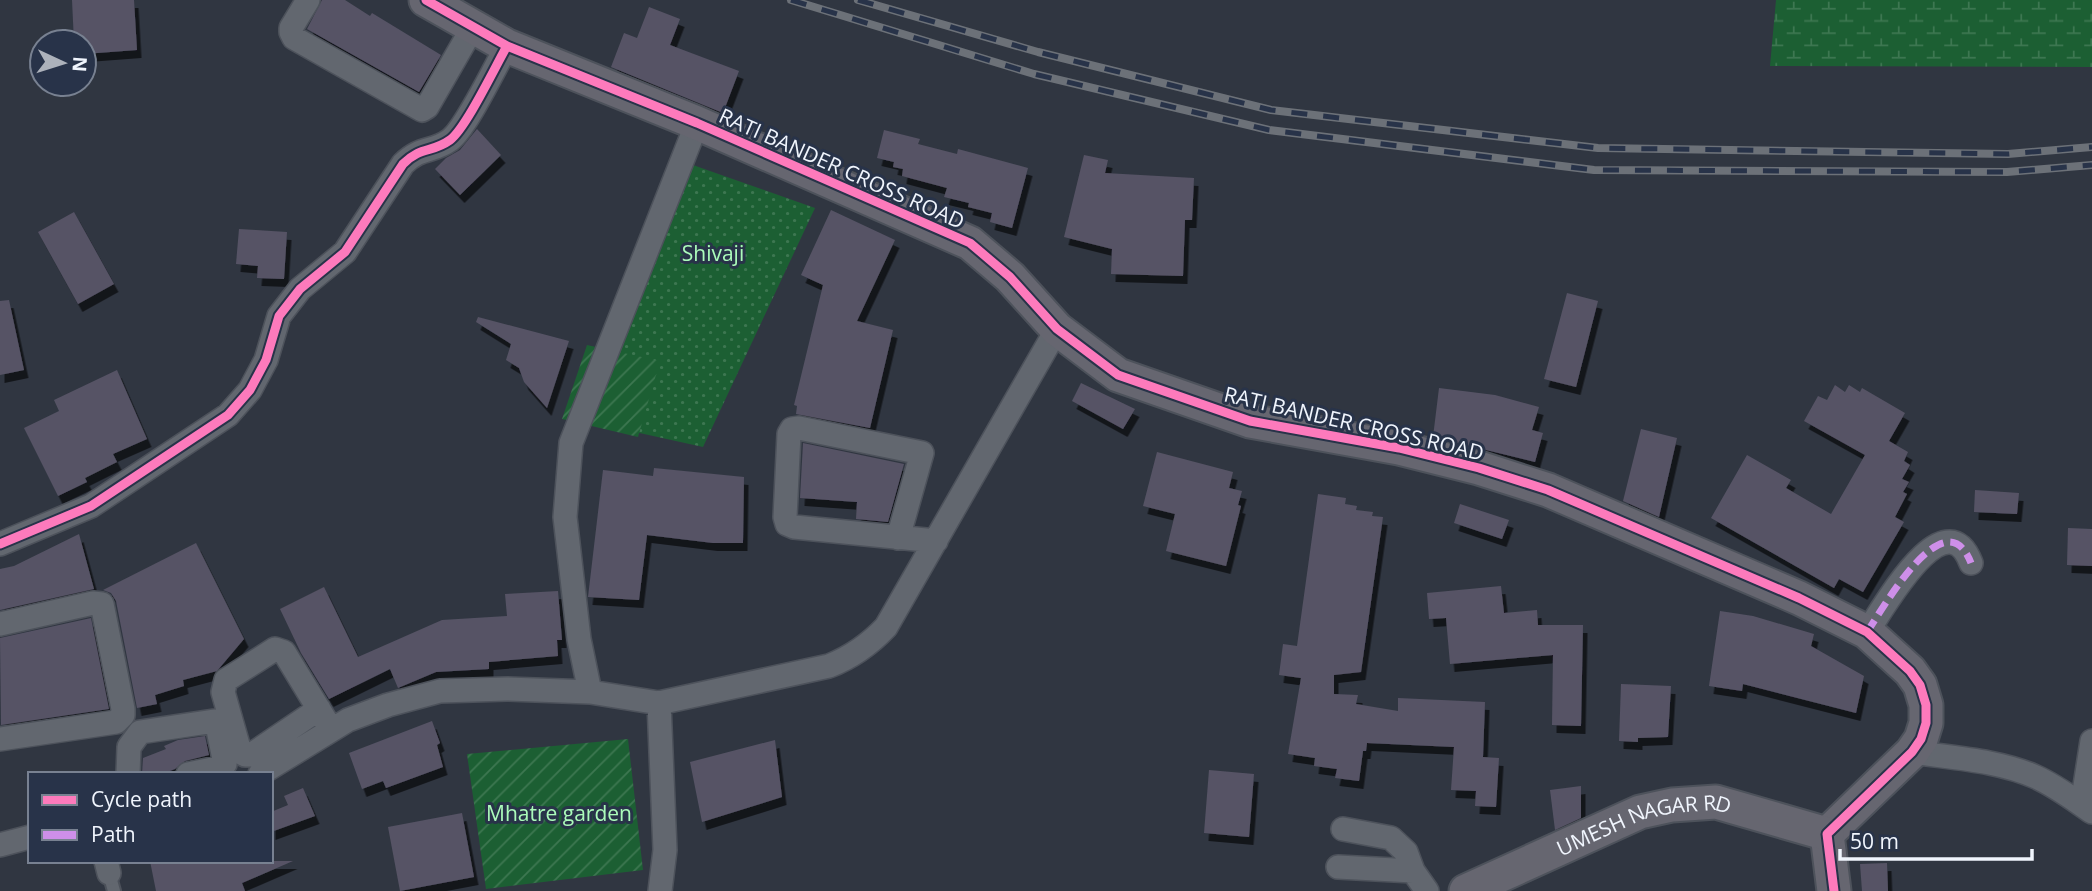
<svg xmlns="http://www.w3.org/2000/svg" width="2092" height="891" font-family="'Open Sans',sans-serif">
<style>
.wetland{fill:url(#wetland-marsh)}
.park{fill:url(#park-dots)}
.garden{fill:url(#garden-furrows)}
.building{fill:#565365;filter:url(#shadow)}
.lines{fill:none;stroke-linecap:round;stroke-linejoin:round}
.lane-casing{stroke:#4d525b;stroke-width:16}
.street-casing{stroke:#4d525b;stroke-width:26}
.secondary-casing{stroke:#4d525b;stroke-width:37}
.lane{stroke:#62676f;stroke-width:12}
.street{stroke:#62676f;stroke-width:23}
.secondary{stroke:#666670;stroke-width:33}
.rail-casing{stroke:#6c7178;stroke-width:8}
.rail{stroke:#283349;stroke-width:5;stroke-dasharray:16;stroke-linecap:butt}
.quiet{stroke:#ce8fe9;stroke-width:7;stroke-dasharray:14 7;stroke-linecap:butt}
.cycleway-casing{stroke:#283349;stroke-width:13}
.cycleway{stroke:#fd7abc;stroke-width:9}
.labels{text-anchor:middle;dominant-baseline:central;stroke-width:6;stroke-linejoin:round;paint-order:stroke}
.street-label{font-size:21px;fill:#f0f5fd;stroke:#283349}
.park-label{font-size:21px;fill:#abfbba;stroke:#283349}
</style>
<defs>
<pattern id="wetland-marsh" width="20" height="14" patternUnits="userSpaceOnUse" patternTransform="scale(1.75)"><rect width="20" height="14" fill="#1c5f33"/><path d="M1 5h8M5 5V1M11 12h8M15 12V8" fill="none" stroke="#3d7751"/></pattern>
<pattern id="park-dots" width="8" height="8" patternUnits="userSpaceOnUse" patternTransform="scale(1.75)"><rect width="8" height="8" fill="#1c5f33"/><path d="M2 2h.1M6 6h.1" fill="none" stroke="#3d7751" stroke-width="1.8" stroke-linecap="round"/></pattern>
<pattern id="garden-furrows" width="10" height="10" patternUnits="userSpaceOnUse" patternTransform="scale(1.75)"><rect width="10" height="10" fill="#1c5f33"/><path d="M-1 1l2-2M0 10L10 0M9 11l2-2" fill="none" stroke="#3d7751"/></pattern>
<filter id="shadow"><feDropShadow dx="4.5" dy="8" stdDeviation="0" flood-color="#0009"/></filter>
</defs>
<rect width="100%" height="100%" fill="#303641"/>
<path class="wetland" d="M1776,0H2092V67L1770,66Z"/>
<path class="park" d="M673,158L815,208L703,447L567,417Z"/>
<path class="garden" d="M587,345L660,361L638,437L562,419Z
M628,739L643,870L486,889L467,754Z"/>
<path class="building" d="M72,0H134L137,50L84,54V42H74Z
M322,0H345L370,16L372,13L441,55L419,92L307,29Z
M649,7L680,19L670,45L739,71L723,113L611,67L624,33L637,38Z
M477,129L501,155L460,195L435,169L446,158L460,150Z
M884,130L920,139L918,144L957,154L958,149L1028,168L1012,228L990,222L992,213L968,207L969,203L944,197L947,188L902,176L903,169L893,167L894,162L877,158Z
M1084,155L1108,160L1105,173L1194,178L1192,220H1185L1183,276L1111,274L1112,249L1064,237Z
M831,210L895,240L857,321L893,330L870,428L796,414L797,406L794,405L823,285L801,275Z
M74,212L114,284L78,304L38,232Z
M239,229L287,232L284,279L257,278L258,266L236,264Z
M1567,293L1598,301L1576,387L1544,379Z
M9,300L24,370L0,375V301Z
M478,317L569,341L547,408L524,382L519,368L506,360L511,344L476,322Z
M117,370L147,439L113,454L117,462L85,478L87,482L58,496L24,428L59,411L54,400Z
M1081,383L1135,409L1123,429L1072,401Z
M1835,385L1845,392L1849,385L1860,392L1862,388L1905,413L1889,441L1908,452L1904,461L1910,465L1902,479L1909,482L1903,492L1907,494L1895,517L1904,522L1863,592L1839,579L1834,588L1711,518L1747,455L1791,480L1786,488L1831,514L1865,455L1804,421L1818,396L1827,400Z
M1439,388L1495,395L1539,407L1532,430L1543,433L1535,462L1433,437Z
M1641,429L1677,438L1659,517L1623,501Z
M803,443L904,464L888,522L856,519L857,502L800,498Z
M1157,452L1233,472L1229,488L1242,491L1238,505L1241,506L1226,566L1166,551L1175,514L1143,506Z
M654,468L744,477L743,543H713L647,535L639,600L588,597L603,470L653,476Z
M1975,490L2019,493L2017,514L1974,512Z
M1318,494L1346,498L1345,504L1357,506L1356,510L1373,512L1372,516L1383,517L1361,672L1334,675V694L1358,695L1356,704L1398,711V698L1485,702L1483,757L1499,758L1496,807L1475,806L1476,791L1451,790L1454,747L1367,743L1366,751H1363L1359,781L1335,778L1337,769L1314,766L1315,758L1288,754L1301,678L1279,675L1283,644L1297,646Z
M1460,504L1509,520L1502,539L1454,523Z
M2068,528L2092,529V566L2067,565Z
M79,534L94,589L0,610V569L14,566Z
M196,543L244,639L217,671L183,680L184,686L155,695L157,704L137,708L116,601L111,593L103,590Z
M1501,586L1504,613L1537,610L1538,625H1583L1581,726L1552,725L1553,655L1450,664L1446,618L1429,619L1427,593Z
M324,587L358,657L442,620L507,616L505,594L558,591L562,640H557L558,656L489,662V669L436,672L398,688L390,669L329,699L301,653L280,609Z
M1720,611L1753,616L1814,634L1811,646L1864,676L1856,713L1743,684L1742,691L1709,686Z
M91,618L109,709L1,725L0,638Z
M1621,684L1671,686L1668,737L1638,738V742L1619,741Z
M432,721L440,743L437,745L443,767L386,788L383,781L362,789L349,753Z
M205,736L209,755L185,761L175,769L162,774H142L143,758L166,749L164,746L178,740Z
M775,740L782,797L702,822L690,762Z
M1209,770L1254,774L1249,837L1204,833Z
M1581,786V818L1555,830L1550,790Z
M303,788L315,816L271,832V812L288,805L284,796Z
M462,813L474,877L400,891L388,827Z
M150,861H293L242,883L245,891H156Z
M1887,863L1888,891H1862L1860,864Z"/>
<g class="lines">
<defs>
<path id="lane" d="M109,873L114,891"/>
<path id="street" d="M308,0L291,28V32L294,38L422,110L427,107L473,27
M898,538L922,453L799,428L792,429L789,434L785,517L787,524L794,527L936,541
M0,544L91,506L228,415L250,390L266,360L279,316L300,289L345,252L403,164C421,146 432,153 450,140C466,128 495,67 507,46
M0,624L93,603L102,604L123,709V715L116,722L0,739
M1867,632C1883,609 1945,496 1971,563
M590,692L579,639L565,517L571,443L697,123
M659,703L829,666C852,657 869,645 886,627L1057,329
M319,709L251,755H245L240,752L223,692L226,680L275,649L284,652L326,721L331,730
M1912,752C1952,758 1998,760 2036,777C2056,786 2073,799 2092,812
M128,774L129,747L140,732L214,721L217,725L225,764L222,767L188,774
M260,774L348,720L388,705L440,691L507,689L590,692L659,703L665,850L660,891
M2082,805L2092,741
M1343,829L1391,838L1406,852L1413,871L1427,891
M0,845L30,837
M106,861L109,873
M1338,867L1413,871"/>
<g id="secondary">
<path d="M426,0L507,46L697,123L970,243L1010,277L1057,329L1118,375L1250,421L1399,448L1479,468L1548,490L1799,598L1867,632L1910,671L1920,685L1926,705V723L1921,739L1912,752L1827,834L1834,891"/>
<path id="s1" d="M1466,891L1640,812L1672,805L1716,802L1827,834"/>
</g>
</defs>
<use href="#lane" class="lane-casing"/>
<use href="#street" class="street-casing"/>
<use href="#secondary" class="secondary-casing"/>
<use href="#lane" class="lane"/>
<use href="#street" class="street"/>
<use href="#secondary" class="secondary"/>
<defs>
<path id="rail" d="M791,0L1034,74L1269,130L1594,170L2007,172L2092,165
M858,0L1038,52L1271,110L1598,148L2008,154L2092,147"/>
</defs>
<use href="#rail" class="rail-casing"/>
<use href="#rail" class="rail"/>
<path class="quiet" d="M1867,632C1883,609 1945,496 1971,563"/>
<defs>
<path id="cycleway" d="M426,0L507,46L697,123L970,243L1010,277L1057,329L1118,375L1250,421L1399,448L1479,468L1548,490L1799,598L1867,632L1910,671L1920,685L1926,705V723L1921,739L1912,752L1827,834L1834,891
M0,544L91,506L228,415L250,390L266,360L279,316L300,289L345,252L403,164C421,146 432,153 450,140C466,128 495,67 507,46"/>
</defs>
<use href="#cycleway" class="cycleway-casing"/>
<use href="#cycleway" class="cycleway"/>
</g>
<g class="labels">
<g class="street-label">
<text transform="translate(842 168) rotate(24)">RATI BANDER CROSS ROAD</text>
<text transform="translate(1354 423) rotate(13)">RATI BANDER CROSS ROAD</text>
<text stroke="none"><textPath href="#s1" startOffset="192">UMESH NAGAR RD</textPath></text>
</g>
<g class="park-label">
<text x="713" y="253">Shivaji</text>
<text x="559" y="813">Mhatre garden</text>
</g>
</g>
<rect x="28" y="772" width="245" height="91" fill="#283349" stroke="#788191" stroke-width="2"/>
<rect x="42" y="795" width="35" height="10" fill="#fd7abc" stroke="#788191" stroke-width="2"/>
<text x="91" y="807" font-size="21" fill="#f0f5fd">Cycle path</text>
<rect x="42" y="830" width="35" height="10" fill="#ce8fe9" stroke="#788191" stroke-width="2"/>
<text x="91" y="842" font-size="21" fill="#f0f5fd">Path</text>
<g transform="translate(63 63) rotate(94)"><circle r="33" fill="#283349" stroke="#788191" stroke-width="2"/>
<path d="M0-5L12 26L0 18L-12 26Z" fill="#adb2bb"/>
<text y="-10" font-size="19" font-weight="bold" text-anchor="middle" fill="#f0f5fd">N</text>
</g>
<path d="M1840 849v10h192v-10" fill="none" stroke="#f0f5fd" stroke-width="3.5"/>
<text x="1850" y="849" font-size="21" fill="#f0f5fd" stroke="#283349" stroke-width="5" paint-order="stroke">50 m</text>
</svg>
